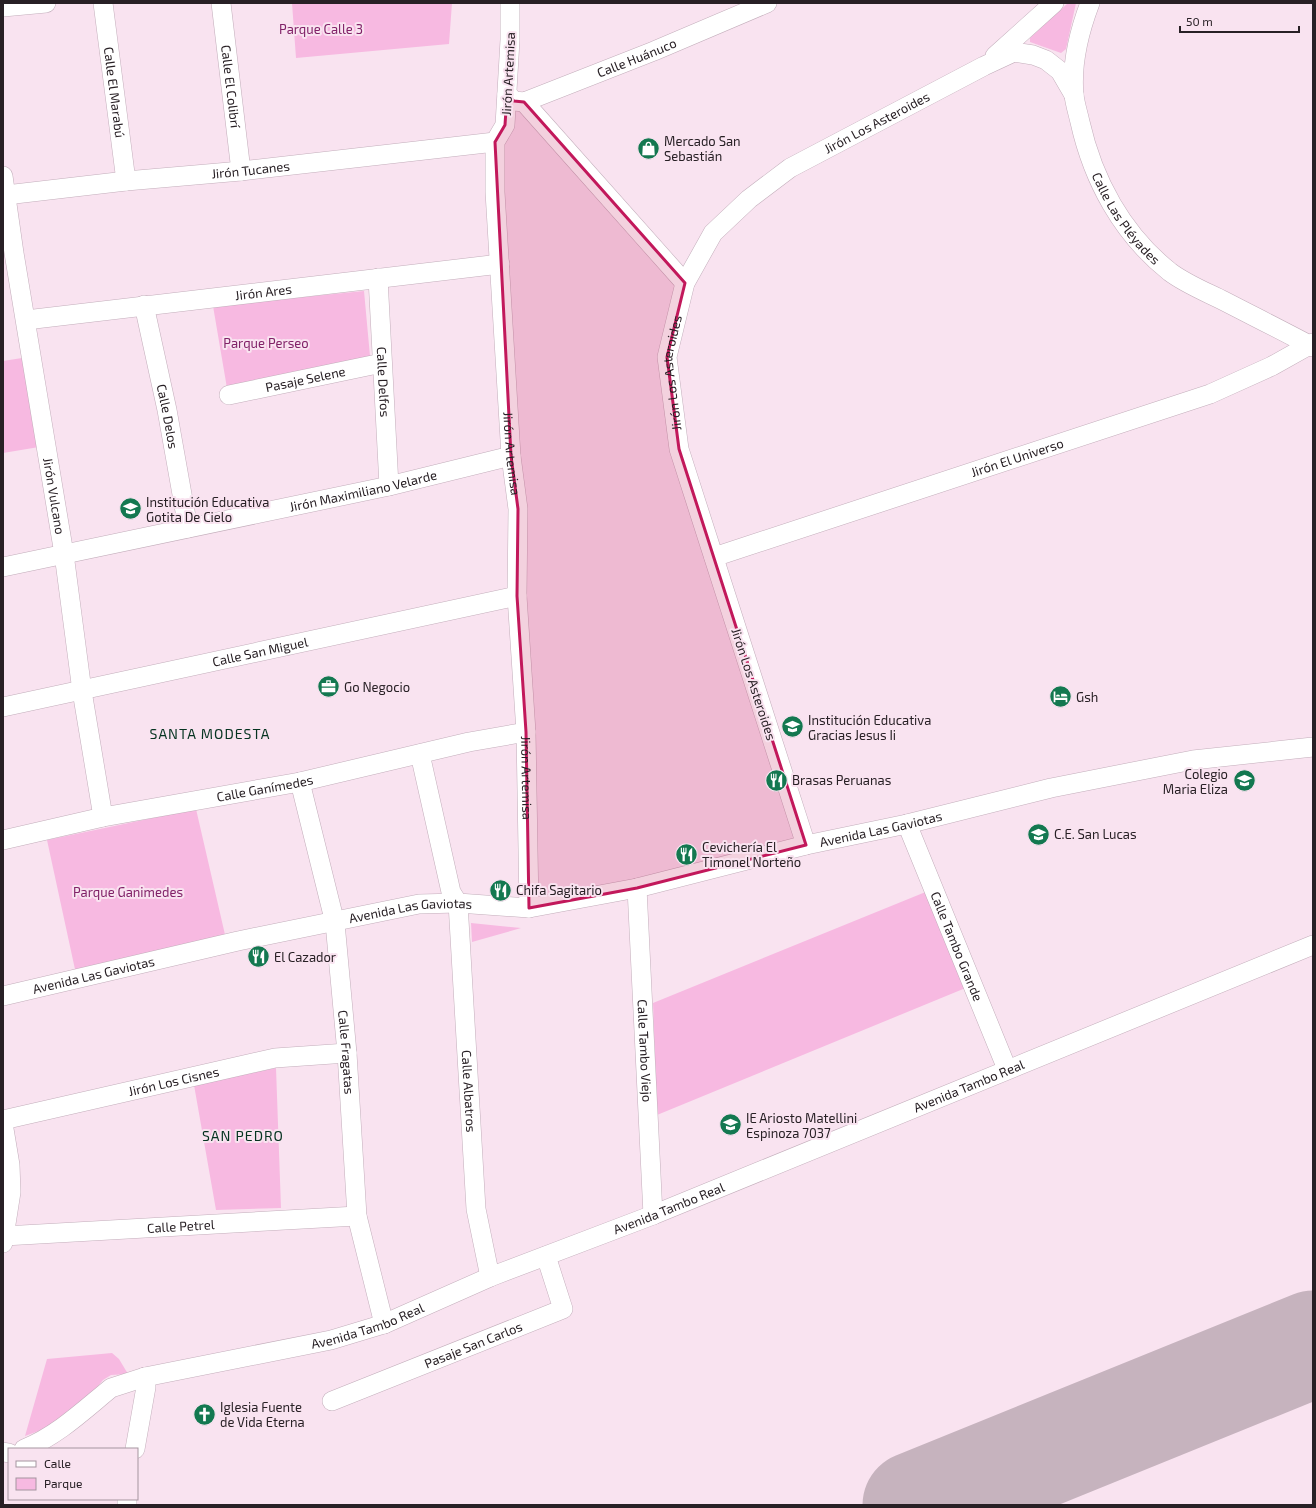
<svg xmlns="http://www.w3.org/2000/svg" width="1316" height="1508" font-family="'Exo 2',sans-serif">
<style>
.green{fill:#f7b9e1}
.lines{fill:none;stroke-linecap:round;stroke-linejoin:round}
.runway{stroke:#c6b3be;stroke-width:107}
.minor-casing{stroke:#c3aebb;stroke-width:20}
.minor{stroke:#fff;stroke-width:19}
.marked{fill:#c2185b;fill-opacity:0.2;stroke:#c2185b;stroke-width:3;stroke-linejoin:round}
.labels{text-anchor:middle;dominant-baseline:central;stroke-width:4;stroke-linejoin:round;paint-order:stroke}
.park-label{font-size:13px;fill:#812268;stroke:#f9e3f0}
.street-label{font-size:13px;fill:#282025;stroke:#f9e3f0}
.poi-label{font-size:13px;fill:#282025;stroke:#f9e3f0;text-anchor:start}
.neighbourhood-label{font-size:14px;letter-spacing:1px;fill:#053320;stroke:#f9e3f0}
</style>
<rect width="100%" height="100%" fill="#f9e3f0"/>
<path class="green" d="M292,3H452L449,44L296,58Z
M1068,3H1076L1066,49L1061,53L1030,42V38Z
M364,291L371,367L228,394L213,306Z
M22,358L39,447L3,453V361Z
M196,809L226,939L76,974L47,840Z
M928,891L968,987L657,1115L653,1003Z
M471,923L521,928L472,942Z
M276,1068L281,1208L216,1210L194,1085Z
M112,1353L119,1359L128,1374L111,1375L103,1380L89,1397L52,1426L25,1436L47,1359Z"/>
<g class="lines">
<path class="runway" d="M916,1505L1313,1344"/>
<defs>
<g id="minor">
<path id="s1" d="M103,3L126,181"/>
<path id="s2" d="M221,3L241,171"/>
<path id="s3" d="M510,3V40L505,125L495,142V192L511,456L518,509L517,596L526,732L529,908"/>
<path id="s4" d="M1090,3C1079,32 1071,63 1074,95C1075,104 1078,113 1080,122C1093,180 1122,234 1170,272C1186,284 1206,292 1224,301C1253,316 1283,331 1313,347"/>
<path d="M3,7L46,3"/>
<path d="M995,56L1054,3"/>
<path id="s5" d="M507,94L514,101L524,102L654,51L767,3"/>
<path d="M524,102L685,283"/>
<path id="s6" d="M3,176L14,253L64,554L82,691L103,817"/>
<path id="s7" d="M6,195L126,181L241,171L495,142"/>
<path id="s8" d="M378,278L389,486"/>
<path id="s9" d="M144,305L167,410L188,528"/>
<path id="s10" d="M26,320L500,264"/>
<path id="s11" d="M229,395L382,363"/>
<path id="s12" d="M714,557L1210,394L1272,366L1313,343"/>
<path id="s13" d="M3,567L389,486L511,456"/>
<path id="s14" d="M3,707L517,596"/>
<path id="s15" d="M420,754L451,892L458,903L476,1209L490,1277"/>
<path id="s16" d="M300,782L335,923L347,1053L357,1216L384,1324"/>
<path id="s17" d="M907,824L1007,1069"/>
<path id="s18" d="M3,840L103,817L300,782L469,742L526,732"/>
<path id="s19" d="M806,845L679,449L667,357L685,283L713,233L749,199L790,168L984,66L1014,52L1033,55L1046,60L1060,71L1074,95"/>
<path id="s20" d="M637,888L653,1215"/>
<path id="s21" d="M3,996L238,941L419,904L458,903L529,908L637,888L806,845L907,824L1051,788L1193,760L1313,747"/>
<path id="s22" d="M3,1120L275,1058L347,1053"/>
<path d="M3,1123L10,1165L11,1192L3,1243"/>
<path id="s23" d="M4,1236L357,1216"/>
<path id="s24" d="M332,1401L563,1309L546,1256"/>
<path id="s25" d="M24,1449C57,1436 84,1410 111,1388L145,1377L331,1340L384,1324L490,1277L653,1215L1313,945"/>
<path d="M135,1449L146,1387L145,1377"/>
<path d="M3,1452L9,1453"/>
<path d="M127,1505V1499"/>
</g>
</defs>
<use href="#minor" class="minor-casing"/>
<use href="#minor" class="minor"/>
</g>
<path class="marked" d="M507,94L514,101L524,102L685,283L667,357L679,449L806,845L637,888L529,908L526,732L517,596L518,509L511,456L495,142L505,125Z"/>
<defs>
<symbol id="shop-disc" viewBox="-11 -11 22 22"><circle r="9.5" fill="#137850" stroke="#f9e3f0"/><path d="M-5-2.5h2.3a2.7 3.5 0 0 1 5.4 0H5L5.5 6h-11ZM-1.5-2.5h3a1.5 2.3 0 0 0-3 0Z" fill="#fff"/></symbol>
<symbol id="school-disc" viewBox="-11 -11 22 22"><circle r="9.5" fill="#137850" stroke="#f9e3f0"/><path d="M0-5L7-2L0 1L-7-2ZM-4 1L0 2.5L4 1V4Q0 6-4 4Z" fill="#fff"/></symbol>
<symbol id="office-disc" viewBox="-11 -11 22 22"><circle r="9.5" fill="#137850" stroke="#f9e3f0"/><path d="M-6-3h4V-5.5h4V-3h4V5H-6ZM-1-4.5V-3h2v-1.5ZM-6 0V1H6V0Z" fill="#fff"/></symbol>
<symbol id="hotel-disc" viewBox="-11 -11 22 22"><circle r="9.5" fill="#137850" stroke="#f9e3f0"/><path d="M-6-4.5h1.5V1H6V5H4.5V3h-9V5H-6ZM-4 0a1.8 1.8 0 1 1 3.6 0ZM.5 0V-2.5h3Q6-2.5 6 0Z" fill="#fff"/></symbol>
<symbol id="restaurant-disc" viewBox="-11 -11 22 22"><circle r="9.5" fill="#137850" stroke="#f9e3f0"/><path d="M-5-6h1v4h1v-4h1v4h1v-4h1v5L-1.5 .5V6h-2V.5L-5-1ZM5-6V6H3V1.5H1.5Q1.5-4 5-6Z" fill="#fff"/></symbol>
<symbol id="university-disc" viewBox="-11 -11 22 22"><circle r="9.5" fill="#137850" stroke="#f9e3f0"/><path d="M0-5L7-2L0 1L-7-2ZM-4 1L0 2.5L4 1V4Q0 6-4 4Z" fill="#fff"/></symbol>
<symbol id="church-disc" viewBox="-11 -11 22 22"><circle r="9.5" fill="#137850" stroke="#f9e3f0"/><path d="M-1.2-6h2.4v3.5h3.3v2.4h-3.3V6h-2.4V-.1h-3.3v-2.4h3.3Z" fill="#fff"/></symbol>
</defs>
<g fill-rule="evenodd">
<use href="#shop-disc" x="636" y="136" width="25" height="25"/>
<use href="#school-disc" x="118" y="496" width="25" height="25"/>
<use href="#office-disc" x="316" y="674" width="25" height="25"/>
<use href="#hotel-disc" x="1048" y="684" width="25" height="25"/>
<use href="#school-disc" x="780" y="714" width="25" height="25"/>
<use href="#restaurant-disc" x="764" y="768" width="25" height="25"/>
<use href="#school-disc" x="1232" y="768" width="25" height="25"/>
<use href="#university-disc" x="1026" y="822" width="25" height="25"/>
<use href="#restaurant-disc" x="674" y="842" width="25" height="25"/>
<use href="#restaurant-disc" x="488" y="878" width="25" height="25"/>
<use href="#restaurant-disc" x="246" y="944" width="25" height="25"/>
<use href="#school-disc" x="718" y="1112" width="25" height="25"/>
<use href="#church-disc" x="192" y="1402" width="25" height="25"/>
</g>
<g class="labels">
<g class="park-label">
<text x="321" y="29">Parque Calle 3</text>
<text x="266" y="343">Parque Perseo</text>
<text x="128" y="892">Parque Ganimedes</text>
</g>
<g class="street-label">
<text stroke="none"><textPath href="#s5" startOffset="141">Calle Huánuco</textPath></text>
<text transform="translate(508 74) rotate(-87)">Jirón Artemisa</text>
<text stroke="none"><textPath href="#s2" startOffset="84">Calle El Colibrí</textPath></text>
<text stroke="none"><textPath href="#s1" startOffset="90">Calle El Marabú</textPath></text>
<text stroke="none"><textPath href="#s19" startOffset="841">Jirón Los Asteroides</textPath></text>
<text stroke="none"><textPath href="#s7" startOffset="246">Jirón Tucanes</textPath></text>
<text stroke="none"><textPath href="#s4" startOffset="230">Calle Las Pléyades</textPath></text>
<text stroke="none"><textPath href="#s10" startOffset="239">Jirón Ares</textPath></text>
<text stroke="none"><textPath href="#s19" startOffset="493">Jirón Los Asteroides</textPath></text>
<text stroke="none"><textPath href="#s11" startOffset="78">Pasaje Selene</textPath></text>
<text stroke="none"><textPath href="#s8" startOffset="104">Calle Delfos</textPath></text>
<text stroke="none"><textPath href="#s9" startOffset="114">Calle Delos</textPath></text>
<text stroke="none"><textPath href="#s3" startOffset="454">Jirón Artemisa</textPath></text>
<text stroke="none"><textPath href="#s12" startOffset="319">Jirón El Universo</textPath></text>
<text stroke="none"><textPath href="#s13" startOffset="368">Jirón Maximiliano Velarde</textPath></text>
<text stroke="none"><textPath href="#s6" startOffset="324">Jirón Vulcano</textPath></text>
<text stroke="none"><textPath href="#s14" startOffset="263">Calle San Miguel</textPath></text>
<text transform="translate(754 684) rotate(72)">Jirón Los Asteroides</text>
<text stroke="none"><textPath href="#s3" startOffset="779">Jirón Artemisa</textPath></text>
<text stroke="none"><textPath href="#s18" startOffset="267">Calle Ganímedes</textPath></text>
<text stroke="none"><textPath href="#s21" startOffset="897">Avenida Las Gaviotas</textPath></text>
<text stroke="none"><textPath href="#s21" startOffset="417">Avenida Las Gaviotas</textPath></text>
<text stroke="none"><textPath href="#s17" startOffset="132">Calle Tambo Grande</textPath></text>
<text stroke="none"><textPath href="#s21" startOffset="93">Avenida Las Gaviotas</textPath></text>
<text stroke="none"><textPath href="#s20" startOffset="163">Calle Tambo Viejo</textPath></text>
<text stroke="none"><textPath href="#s16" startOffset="275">Calle Fragatas</textPath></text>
<text stroke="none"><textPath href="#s22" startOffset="175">Jirón Los Cisnes</textPath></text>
<text stroke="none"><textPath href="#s25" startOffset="1019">Avenida Tambo Real</textPath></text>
<text stroke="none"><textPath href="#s15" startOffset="343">Calle Albatros</textPath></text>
<text stroke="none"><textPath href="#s25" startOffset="695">Avenida Tambo Real</textPath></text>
<text stroke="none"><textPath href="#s23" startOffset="177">Calle Petrel</textPath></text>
<text stroke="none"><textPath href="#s25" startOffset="371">Avenida Tambo Real</textPath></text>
<text stroke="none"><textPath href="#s24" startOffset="152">Pasaje San Carlos</textPath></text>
</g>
<g class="poi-label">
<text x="664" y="141">Mercado San<tspan x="664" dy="15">Sebastián</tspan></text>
<text x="146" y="502">Institución Educativa<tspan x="146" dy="15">Gotita De Cielo</tspan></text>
<text x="344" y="687">Go Negocio</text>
<text x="1076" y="697">Gsh</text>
<text x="808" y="720">Institución Educativa<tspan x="808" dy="15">Gracias Jesus Ii</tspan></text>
<text x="1228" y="774" text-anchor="end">Colegio<tspan x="1228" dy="15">Maria Eliza</tspan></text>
<text x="792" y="780">Brasas Peruanas</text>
<text x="1054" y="834">C.E. San Lucas</text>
<text x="702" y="847">Cevichería El<tspan x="702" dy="15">Timonel Norteño</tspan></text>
<text x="516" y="890">Chifa Sagitario</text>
<text x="274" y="957">El Cazador</text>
<text x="746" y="1118">IE Ariosto Matellini<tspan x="746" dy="15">Espinoza 7037</tspan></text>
<text x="220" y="1407">Iglesia Fuente<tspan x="220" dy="15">de Vida Eterna</tspan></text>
</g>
<g class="neighbourhood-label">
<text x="210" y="733">SANTA MODESTA</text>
<text x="243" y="1135">SAN PEDRO</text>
</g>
</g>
<rect width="1316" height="1508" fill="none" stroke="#282025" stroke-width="8"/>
<rect x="8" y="1448" width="130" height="52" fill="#f9e3f0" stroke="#a5959f"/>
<rect x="16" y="1461" width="20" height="6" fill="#ffffff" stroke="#a5959f"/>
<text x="44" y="1468" font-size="12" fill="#282025">Calle</text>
<rect x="16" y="1478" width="20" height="12" fill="#f7b9e1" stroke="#a5959f"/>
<text x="44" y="1488" font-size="12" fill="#282025">Parque</text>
<path d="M1180 26v6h119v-6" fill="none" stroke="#282025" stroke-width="2"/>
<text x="1186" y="26" font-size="12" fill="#282025" stroke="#f9e3f0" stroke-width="3" paint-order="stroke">50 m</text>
</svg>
